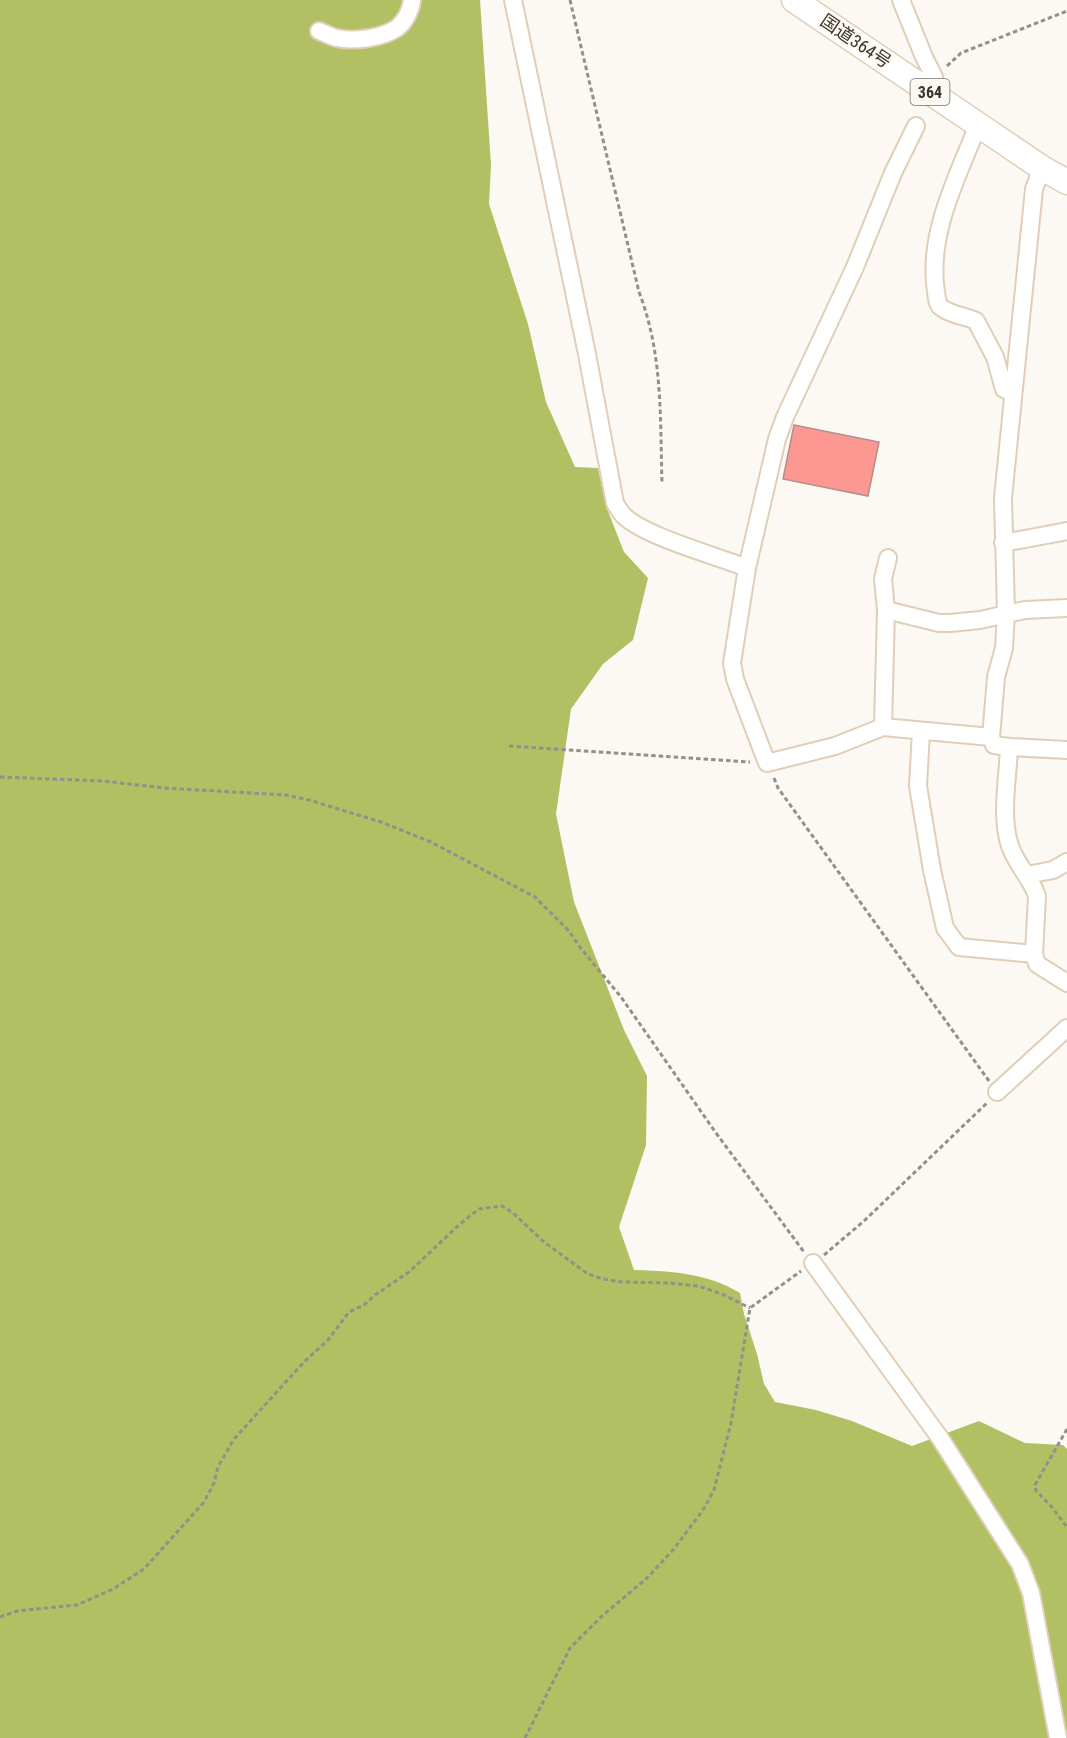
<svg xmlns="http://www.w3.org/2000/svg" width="1067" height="1738" font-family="'Roboto Condensed','Noto Sans JP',sans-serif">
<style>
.forest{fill:#b0c062}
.building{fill:#fc9891;stroke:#ae908d;stroke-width:1.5}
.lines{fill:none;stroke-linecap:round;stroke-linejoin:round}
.minor-casing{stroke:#e1ceb7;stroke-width:20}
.highway-casing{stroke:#e1ceb7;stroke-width:27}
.path{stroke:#948f88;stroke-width:3;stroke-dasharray:4.5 3;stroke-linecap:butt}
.minor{stroke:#fff;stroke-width:16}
.highway{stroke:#fff;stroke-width:24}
.labels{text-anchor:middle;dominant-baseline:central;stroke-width:4.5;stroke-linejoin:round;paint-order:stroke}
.shield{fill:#fcf8f4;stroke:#767068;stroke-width:1.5}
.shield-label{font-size:16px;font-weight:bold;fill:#3c352c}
.street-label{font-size:18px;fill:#3c352c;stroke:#fcf8f4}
</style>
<rect width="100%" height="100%" fill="#fcf8f4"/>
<path class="forest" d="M0,0H480L491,165L489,204L528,324L546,402L575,467L598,468L606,506L624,552L648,578L633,640L603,664L571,709L556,814L574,902L624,1030L647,1076L646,1145L619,1227L634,1270C671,1271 707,1273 740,1293L744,1314L757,1354L764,1384L775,1402L816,1410L852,1421L912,1446L979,1421L1025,1443L1063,1445L1067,1449V1738H0Z"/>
<path class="building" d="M794,425L879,442L868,496L783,479Z"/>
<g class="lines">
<defs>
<path id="minor" d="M513,0L586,349L615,503C617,507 620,511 623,515C643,536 717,556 747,568
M901,0L924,57L934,77L929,91
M319,31C325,33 331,37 337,38C354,42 382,38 397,28C405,22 411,10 412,0
M978,125C957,178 927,234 936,292C937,298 937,305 942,308C951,315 966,316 976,321L995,357L1004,389L1013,393
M916,126L893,173L855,267L785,417L777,439L747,568L732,663L735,679L767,763L835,746L883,727L991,737L994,745L1009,747L1067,750
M1003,543L1067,531
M886,610L939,623H950L980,620L1025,610L1067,608
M883,727L886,610L883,579L888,558
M921,731L918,786L932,870L945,928L959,947L1034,954
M991,737L996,677L1004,648L1006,613L1003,498L1034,189L1042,168
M1009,747C1008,778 1000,816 1010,846C1016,864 1031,878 1037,896L1034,954L1037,964L1067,983
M1027,875L1053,870L1067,862
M997,1092L1067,1028
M813,1263L940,1438L1020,1564L1031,1593L1058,1738"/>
<path id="highway" d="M794,0L1042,168L1067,182"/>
</defs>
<use href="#minor" class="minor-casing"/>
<use href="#highway" class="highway-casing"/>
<path class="path" d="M570,0L639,292C663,354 660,417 662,483
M947,66L961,53L1067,11
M509,746L750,762
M0,777L103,781L164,788L286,795L309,800L381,822L431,842L535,897L569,931L579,946L621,997L716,1133L804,1252
M774,778L778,788L989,1081
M824,1255L864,1221L988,1102
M1067,1429L1035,1485L1036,1491L1051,1506L1067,1527
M0,1617L17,1611L77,1605L113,1589L144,1569L204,1502L214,1483L218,1467L234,1439L304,1362L328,1340L349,1312L364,1305L375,1295L409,1272L460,1224L479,1209L502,1206L513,1213L544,1242L588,1274L603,1279L622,1282L669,1283L698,1286L722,1294L750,1308
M525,1738L570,1648L602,1616L647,1578L673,1550L703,1510L714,1490L731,1423L750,1308L801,1271"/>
<use href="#minor" class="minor"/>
<use href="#highway" class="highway"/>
</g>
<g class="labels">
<rect class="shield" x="910.5" y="79" width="39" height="26" rx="4.5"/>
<g class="shield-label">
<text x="930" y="92">364</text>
</g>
<g class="street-label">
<text transform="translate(856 41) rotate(34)">国道364号</text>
</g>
</g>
</svg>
